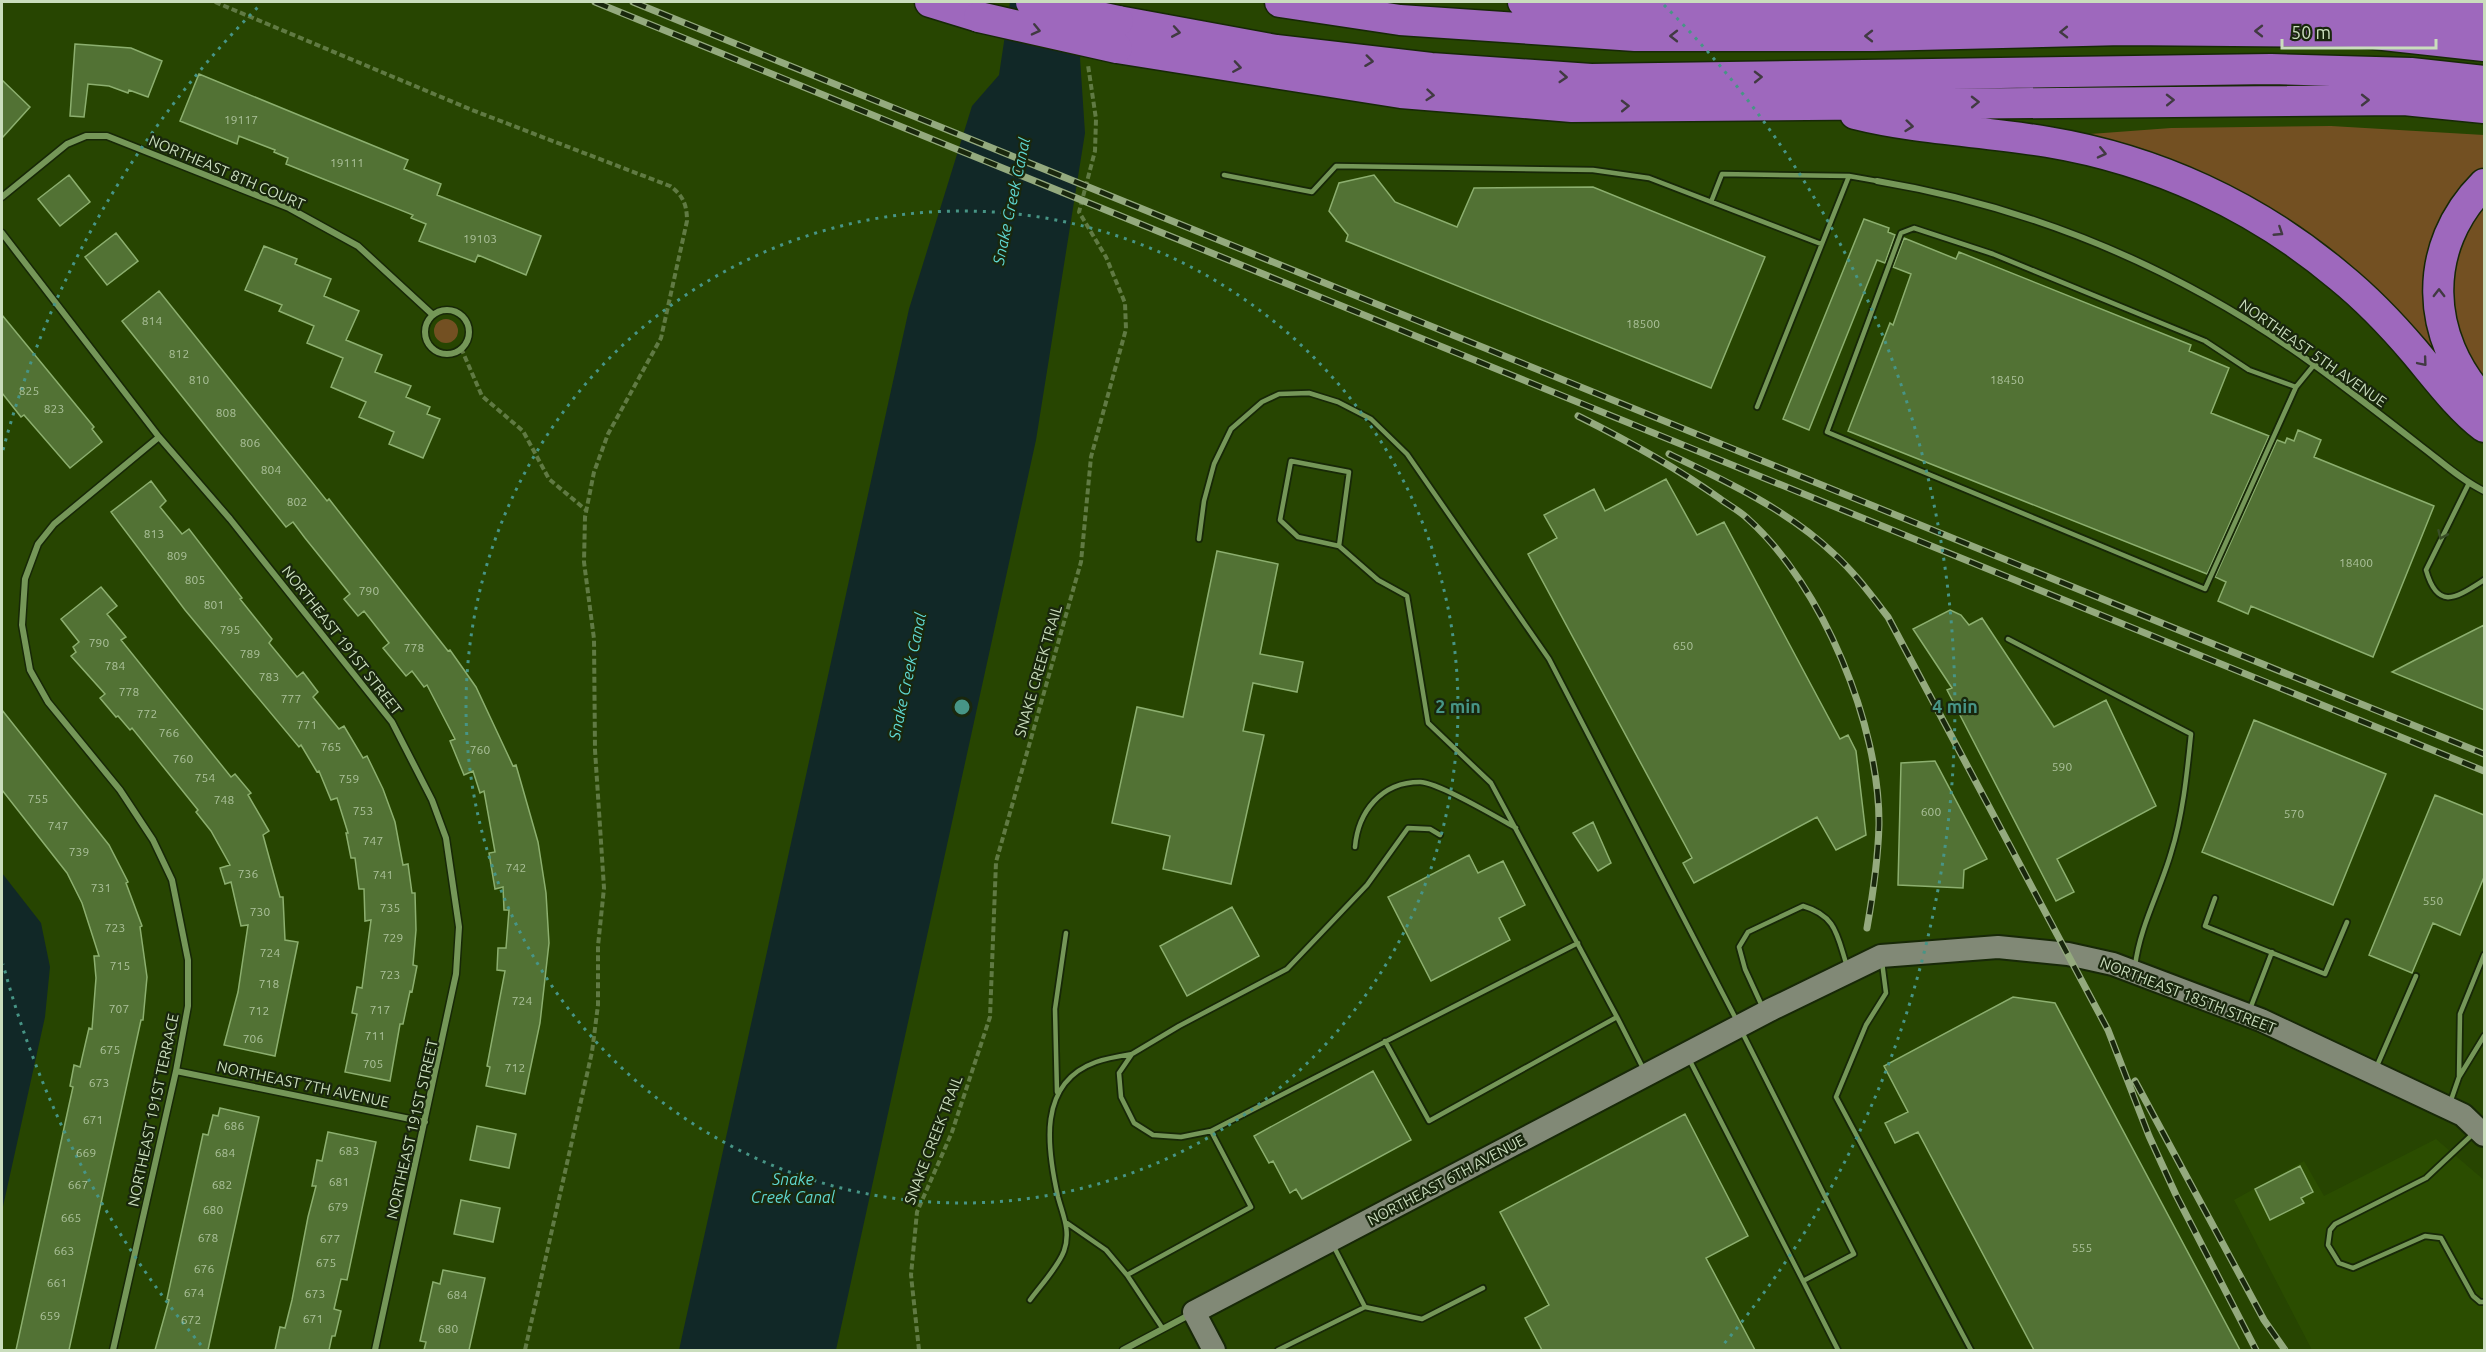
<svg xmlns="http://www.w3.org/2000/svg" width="2486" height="1352" font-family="Ubuntu,sans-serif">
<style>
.built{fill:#2b4d00}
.green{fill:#735022}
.water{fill:#112827}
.building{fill:#527234;stroke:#8caf6f;stroke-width:1.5}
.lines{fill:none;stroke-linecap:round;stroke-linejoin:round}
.lane-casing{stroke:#172807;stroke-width:8}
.street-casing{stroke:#172807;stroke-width:9}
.secondary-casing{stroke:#172807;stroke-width:26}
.highway-casing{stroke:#172807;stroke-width:33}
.path{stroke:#607a43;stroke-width:4;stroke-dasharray:6 3;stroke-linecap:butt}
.lane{stroke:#759758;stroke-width:4.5}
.street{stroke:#759758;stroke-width:6}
.secondary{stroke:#818976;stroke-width:22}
.highway{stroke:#9e68bd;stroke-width:30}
.rail-casing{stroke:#94aa7e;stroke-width:7}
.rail{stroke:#19270d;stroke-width:4.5;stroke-dasharray:14;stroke-linecap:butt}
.highway-bridge-casing{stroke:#172807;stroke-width:33;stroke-linecap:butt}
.highway-bridge{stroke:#9e68bd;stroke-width:30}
.oneway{stroke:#413a42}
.oneway2{stroke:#394e27}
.ring{fill:none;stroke:#479586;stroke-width:3;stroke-dasharray:3 6}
.labels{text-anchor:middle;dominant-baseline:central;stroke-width:4.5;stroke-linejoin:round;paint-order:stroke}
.number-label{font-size:12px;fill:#acc29b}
.street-label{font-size:15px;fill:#caddbd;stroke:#19270d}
.water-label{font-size:16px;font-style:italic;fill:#5fd7d2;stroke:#19270d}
.centre{fill:#479586;stroke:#19270d;stroke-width:3}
.ring-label{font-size:18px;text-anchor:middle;font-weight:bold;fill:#479586;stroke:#19270d;stroke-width:4.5;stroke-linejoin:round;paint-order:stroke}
</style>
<rect width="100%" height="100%" fill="#274501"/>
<path class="built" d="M2436,1139L2484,1180V1350H2312L2234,1200L2304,1161L2324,1196Z"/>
<path class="green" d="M2331,126L2484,135V171L2454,203L2447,370L2398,316L2108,142L2090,134L2171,128Z
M2484,201V383L2470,366L2452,308L2456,252Z
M434 331a12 12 0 1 1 24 0a12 12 0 1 1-24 0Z"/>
<path class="water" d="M1010,2H1094L1080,58L1085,133L1036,440L836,1350H679L909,309L972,106L999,75Z
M2,873L41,923L50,967L45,1017L2,1211Z"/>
<path class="building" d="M75,44L131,48L162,61L148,97L129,90L128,93L109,86L88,84L84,117L70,116Z
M199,74L408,160L404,169L441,184L437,195L541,236L526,275L478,255L475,262L419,241L426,224L411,218L413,215L286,164L288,158L274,152L275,150L239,136L237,144L180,121Z
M2,80L30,107L2,138Z
M69,175L90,202L60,226L38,199Z
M1374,175L1395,202L1457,227L1474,188L1593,187L1765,257L1711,388L1346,241L1348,235L1329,211L1339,183Z
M1864,219L1889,228L1888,232L1895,235L1885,263L1877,260L1809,430L1783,419Z
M116,233L138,261L107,285L85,257Z
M1904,238L1956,259L1959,252L2191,345L2189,351L2229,368L2211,413L2269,436L2207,574L1848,431L1890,323L1893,325L1911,274L1893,267Z
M264,246L297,259L295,264L331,279L324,296L359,311L346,340L382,355L375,372L411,386L406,397L430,407L427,414L440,419L423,458L389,444L394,432L359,417L366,402L331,387L343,358L307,343L314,326L279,311L282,305L245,290Z
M159,291L327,501L329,499L448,651L450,650L476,687L513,766L516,765L538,842L546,893L549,943L540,1023L525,1094L486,1086L490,1067L487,1066L505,971L497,970L498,948H506L509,910H504L503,887L495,889L489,853L495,852L484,791L480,793L473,771L464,775L450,741L455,739L427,685L424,687L412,671L406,676L383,648L389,643L364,611L358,616L344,599L350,594L305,538L293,522L286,527L122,321Z
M2,315L94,427L92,429L102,442L70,468L24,415L21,417L2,393Z
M2298,430L2321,440L2314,457L2434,506L2373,657L2251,606L2248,614L2218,601L2226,582L2215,577L2277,440L2285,443L2287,438L2294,441Z
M1666,479L1697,535L1724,522L1840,739L1848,735L1856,751L1866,835L1836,850L1817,817L1694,883L1683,863L1692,858L1528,554L1557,538L1544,515L1594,489L1605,511Z
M151,481L166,501L160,507L182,534L189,529L242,598L240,599L272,639L269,643L297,677L303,672L318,692L313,697L339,729L344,726L363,758L367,756L383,789L395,822L403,865L408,864L412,893H415L416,930L413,965L417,966L412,992L410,991L403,1024H400L390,1081L345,1072L357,1014L352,1013L357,987L362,988L371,920L365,921L364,889H359L355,858H351L346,833H348L337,798L331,800L319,771L317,772L301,745L299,747L185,610L111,512Z
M1217,551L1278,564L1260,654L1303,662L1297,692L1253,683L1243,731L1264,735L1231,884L1163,869L1170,836L1112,823L1137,707L1183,717Z
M101,587L117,606L107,614L126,637L121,640L231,777L235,774L251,793L248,795L269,831L263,835L280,897H283L285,940L298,942L275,1056L224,1045L238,992L248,925L241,926L231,882L225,884L220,868L230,865L211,831L196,812L198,810L132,728L130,730L118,716L116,717L100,698L105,694L71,656L76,652L73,647L79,642L61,619Z
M1950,610L1961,615L1969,625L1982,618L2054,727L2106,700L2156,806L2057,859L2074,892L2056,901L1947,690L1952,688L1913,629Z
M2484,625V710L2392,672L2415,660Z
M2,710L109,845L128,882L126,883L142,926L140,927L147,977L143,1020H141L69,1350H16L69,1105L73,1087L70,1086L74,1065L80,1067L89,1028L92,1029L96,978L94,956H99L82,903L67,873L2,790Z
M2254,720L2386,774L2333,905L2202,852Z
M1935,761L1987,859L1964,870L1963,888L1898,885L1901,763Z
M2435,795L2484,815V877L2460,935L2433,923L2412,973L2369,955Z
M1593,822L1611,863L1598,871L1573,833Z
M1469,855L1478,873L1503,861L1525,905L1499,918L1510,940L1431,981L1388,897Z
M1232,907L1259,956L1187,996L1160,946Z
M2013,997L2055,1003L2240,1350H2034L1918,1132L1895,1143L1885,1123L1908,1112L1884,1066Z
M1373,1071L1411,1140L1302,1199L1296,1189L1290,1193L1273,1161L1269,1163L1254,1136Z
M220,1108L259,1117L208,1350H155L169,1300L167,1299L203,1134L208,1135L213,1115L218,1116Z
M1685,1114L1748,1236L1706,1258L1755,1350H1542L1525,1318L1549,1305L1500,1212Z
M477,1126L516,1134L509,1168L470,1160Z
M328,1132L376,1142L347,1280L341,1279L334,1309L341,1311L335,1336H332L329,1350H275L280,1327L285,1328L292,1300L308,1217L316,1186H312L317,1160L322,1161Z
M2300,1166L2313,1192L2301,1198L2304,1203L2270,1220L2255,1189Z
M461,1200L500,1208L493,1242L454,1234Z
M443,1270L485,1278L469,1350H424L426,1342L420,1341L433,1282L440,1284Z"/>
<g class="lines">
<defs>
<path id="lane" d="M1224,175L1312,192L1336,166L1593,170L1649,178L1821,244
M1711,202L1722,174L1849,176
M2296,387L2205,589L1827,432L1901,233L1914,228L1993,254L2205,341L2249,370L2296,387L2314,365
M1757,407L1849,176L1877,181
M2469,483L2426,570C2438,612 2457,597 2484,580
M1199,539L1204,501L1214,464L1231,429L1262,402L1279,394L1309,393L1338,402L1371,419L1407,454L1549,659L1736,1019
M1339,546L1298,537L1280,520L1291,461L1349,472L1339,546L1378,580L1407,596L1428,723L1491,783L1617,1017
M2008,639L2191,734C2187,773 2183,815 2171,853C2160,891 2140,926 2135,966
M1440,835L1430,829L1408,828L1367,885L1287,969L1179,1026L1132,1054L1119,1073L1121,1097L1134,1123L1153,1135L1181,1137L1211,1131L1578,943
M1355,847C1358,812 1381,782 1420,782C1438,782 1498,818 1516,828
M2215,898L2205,926L2325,974L2347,922
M1882,962L1886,993L1866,1025L1836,1097L1971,1350
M1762,1006L1745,969L1739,947L1748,932L1803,906C1837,916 1837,936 1847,966
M2250,1009L2272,952
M1385,1041L1429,1121L1617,1017L1644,1070
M1689,1059L1803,1281L1854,1254L1742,1032
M2376,1068L2416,976
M2459,1077L2460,1014L2484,955
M1057,1092L1055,1009L1066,933
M2450,1103L2459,1077L2484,1036
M2474,1133L2426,1178L2335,1224L2330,1230L2328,1245L2339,1263L2353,1268L2425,1236L2441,1238L2473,1296L2480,1302H2484
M1067,1223L1106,1250L1127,1275L1163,1329
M1127,1275L1251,1207L1211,1131
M1803,1281L1838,1350
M1030,1300C1041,1285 1058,1267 1064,1251C1071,1231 1063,1216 1058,1197C1047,1148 1037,1083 1096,1062C1107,1058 1120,1056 1132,1054
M1365,1307L1422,1319L1483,1288
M1278,1350L1365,1307L1334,1247"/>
<path id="street" d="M1877,181C2038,208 2181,269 2313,364C2350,391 2386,419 2422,447C2442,462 2461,480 2484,491
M2,197L67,144L86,136H107L289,208L358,246L433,315
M2,233L159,437L230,519L392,722L432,800L446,838L459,927L456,974L375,1350
M425 332a22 22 0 1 1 44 0a22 22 0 1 1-44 0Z
M176,1071L425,1122
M113,1350L176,1071L188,1006V960L172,880L153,840L120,790L48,702L30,670L22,625L25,579L38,544L54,524L159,437
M1123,1350L1191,1314"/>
<path id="secondary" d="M1214,1350L1194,1312L1770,1010L1881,956L1998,947L2068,954L2113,964L2261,1020L2463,1115L2484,1135"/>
<path id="highway" d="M930,2L979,17
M1280,2L1400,20L1635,36H1874L2123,30L2356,32L2484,46
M1523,2C1707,15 1890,10 2074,7C2211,5 2348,1 2484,18
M1118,21L1276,50L1431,68L1591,79L2271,69L2411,73L2484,81
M1117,48L1401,93L1572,107L2404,100L2484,108
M1855,114C1919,130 1984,131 2048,142C2156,160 2256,206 2340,277C2367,299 2391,324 2414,351C2436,377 2457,406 2484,427
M2484,184C2421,247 2425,338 2484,401"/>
</defs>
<use href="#lane" class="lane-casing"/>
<use href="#street" class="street-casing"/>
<use href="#secondary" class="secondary-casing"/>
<use href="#highway" class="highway-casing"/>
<path class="path" d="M215,2L472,110L670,186C683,195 687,205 687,221L661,338L608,434L594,472L585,517L584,562L594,639L595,750L604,888L598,946V1005L592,1052L525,1350
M461,348L482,396L523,431L549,479L586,510
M919,1350L911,1275L917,1212L952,1132L990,1017L996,862L1081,562L1091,457L1126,329L1125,303L1106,257L1079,212L1095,151L1096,119L1088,65"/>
<use href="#lane" class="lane"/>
<use href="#street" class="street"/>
<use href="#secondary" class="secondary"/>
<use href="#highway" class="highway"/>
<defs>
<path id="rail" d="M595,2L2484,771
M633,2L2484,754
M1578,416C1628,441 1674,466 1719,498C1728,505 1740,511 1748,519C1823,586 1880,726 1879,825C1878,860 1873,894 1867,928
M1669,454C1726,481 1788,510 1834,554C1855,573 1871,595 1888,617L2108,1030L2149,1136L2176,1195L2256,1350
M2135,1081L2264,1320L2285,1350"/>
</defs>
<use href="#rail" class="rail-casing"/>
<use href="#rail" class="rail"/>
<defs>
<path id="highway-bridge" d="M1031,2L1118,21
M979,17L1117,48"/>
</defs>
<use href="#highway-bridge" class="highway-bridge-casing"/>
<use href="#highway-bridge" class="highway-bridge"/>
</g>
<defs><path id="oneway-chevron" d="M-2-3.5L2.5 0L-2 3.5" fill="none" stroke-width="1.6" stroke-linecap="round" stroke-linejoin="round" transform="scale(1.5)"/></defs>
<g class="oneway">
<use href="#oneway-chevron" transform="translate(1036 30) rotate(13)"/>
<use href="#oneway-chevron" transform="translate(2259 31) rotate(-180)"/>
<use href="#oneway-chevron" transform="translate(1176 32) rotate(10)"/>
<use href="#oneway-chevron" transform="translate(2064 32) rotate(179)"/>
<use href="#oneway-chevron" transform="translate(1674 36) rotate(-180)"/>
<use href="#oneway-chevron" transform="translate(1869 36) rotate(180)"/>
<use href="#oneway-chevron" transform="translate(1369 61) rotate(7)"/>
<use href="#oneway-chevron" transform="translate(1237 67) rotate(9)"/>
<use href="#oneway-chevron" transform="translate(1563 77) rotate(4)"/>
<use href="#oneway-chevron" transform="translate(1758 77) rotate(-1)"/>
<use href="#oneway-chevron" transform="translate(1430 95) rotate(5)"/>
<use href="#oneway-chevron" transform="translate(2170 100) rotate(-1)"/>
<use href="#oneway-chevron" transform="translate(2365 100)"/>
<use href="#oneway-chevron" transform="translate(1975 102) rotate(-1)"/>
<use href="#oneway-chevron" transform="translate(1625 106) rotate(-1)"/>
<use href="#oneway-chevron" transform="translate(1909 126) rotate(6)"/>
<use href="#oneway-chevron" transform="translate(2102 153) rotate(13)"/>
<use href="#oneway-chevron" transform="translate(2279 232) rotate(33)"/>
<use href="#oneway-chevron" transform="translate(2439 293) rotate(-90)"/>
<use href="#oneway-chevron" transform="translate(2423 362) rotate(50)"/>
</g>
<use class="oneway2" href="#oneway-chevron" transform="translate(2442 535) rotate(114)"/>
<g class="ring">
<circle cx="962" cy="707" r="496"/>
<path d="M201 1345A993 993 0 0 1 3 964M3 450A993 993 0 0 1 260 5M1664 5A993 993 0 0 1 1723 1345"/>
</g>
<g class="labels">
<g class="number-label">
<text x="241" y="119">19117</text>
<text x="347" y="162">19111</text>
<text x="480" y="238">19103</text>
<text x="152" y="320">814</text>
<text x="1643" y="323">18500</text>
<text x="179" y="353">812</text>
<text x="199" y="379">810</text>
<text x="2007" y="379">18450</text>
<text x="29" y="390">825</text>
<text x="54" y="408">823</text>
<text x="226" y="412">808</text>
<text x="250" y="442">806</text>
<text x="271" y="469">804</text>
<text x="297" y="501">802</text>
<text x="154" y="533">813</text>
<text x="177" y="555">809</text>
<text x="2356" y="562">18400</text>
<text x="195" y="579">805</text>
<text x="369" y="590">790</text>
<text x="214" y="604">801</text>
<text x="230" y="629">795</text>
<text x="99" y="642">790</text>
<text x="1683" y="645">650</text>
<text x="414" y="647">778</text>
<text x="250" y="653">789</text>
<text x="115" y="665">784</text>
<text x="269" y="676">783</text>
<text x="129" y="691">778</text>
<text x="291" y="698">777</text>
<text x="147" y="713">772</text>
<text x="307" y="724">771</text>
<text x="169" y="732">766</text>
<text x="331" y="746">765</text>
<text x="480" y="749">760</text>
<text x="183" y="758">760</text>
<text x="2062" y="766">590</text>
<text x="205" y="777">754</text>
<text x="349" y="778">759</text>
<text x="38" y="798">755</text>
<text x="224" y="799">748</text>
<text x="363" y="810">753</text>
<text x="1931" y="811">600</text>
<text x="2294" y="813">570</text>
<text x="58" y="825">747</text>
<text x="373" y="840">747</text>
<text x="79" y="851">739</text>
<text x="516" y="867">742</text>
<text x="248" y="873">736</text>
<text x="383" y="874">741</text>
<text x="101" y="887">731</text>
<text x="2433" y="900">550</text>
<text x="390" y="907">735</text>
<text x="260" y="911">730</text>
<text x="115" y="927">723</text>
<text x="393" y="937">729</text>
<text x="270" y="952">724</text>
<text x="120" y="965">715</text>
<text x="390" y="974">723</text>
<text x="269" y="983">718</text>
<text x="522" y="1000">724</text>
<text x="119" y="1008">707</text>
<text x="380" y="1009">717</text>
<text x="259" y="1010">712</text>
<text x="375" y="1035">711</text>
<text x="253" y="1038">706</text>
<text x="110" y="1049">675</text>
<text x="373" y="1063">705</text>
<text x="515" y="1067">712</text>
<text x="99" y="1082">673</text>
<text x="93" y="1119">671</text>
<text x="234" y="1125">686</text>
<text x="349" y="1150">683</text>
<text x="86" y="1152">669</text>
<text x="225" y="1152">684</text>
<text x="339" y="1181">681</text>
<text x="78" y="1184">667</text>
<text x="222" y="1184">682</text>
<text x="338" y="1206">679</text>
<text x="213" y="1209">680</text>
<text x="71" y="1217">665</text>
<text x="208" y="1237">678</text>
<text x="330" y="1238">677</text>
<text x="2082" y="1247">555</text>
<text x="64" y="1250">663</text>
<text x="326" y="1262">675</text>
<text x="204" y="1268">676</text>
<text x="57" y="1282">661</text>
<text x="194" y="1292">674</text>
<text x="315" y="1293">673</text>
<text x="457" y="1294">684</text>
<text x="50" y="1315">659</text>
<text x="313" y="1318">671</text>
<text x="191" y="1319">672</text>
<text x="448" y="1328">680</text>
</g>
<g class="street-label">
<text transform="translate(227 172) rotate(23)">NORTHEAST 8TH COURT</text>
<text transform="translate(2313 353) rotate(35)">NORTHEAST 5TH AVENUE</text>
<text transform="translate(342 640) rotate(52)">NORTHEAST 191ST STREET</text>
<text transform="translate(1038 671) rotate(-74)">SNAKE CREEK TRAIL</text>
<text transform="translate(2188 995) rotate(21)">NORTHEAST 185TH STREET</text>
<text transform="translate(303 1084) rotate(12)">NORTHEAST 7TH AVENUE</text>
<text transform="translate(153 1110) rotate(-78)">NORTHEAST 191ST TERRACE</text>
<text transform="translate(412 1129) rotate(-77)">NORTHEAST 191ST STREET</text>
<text transform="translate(933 1140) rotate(-69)">SNAKE CREEK TRAIL</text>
<text transform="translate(1446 1180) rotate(-28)">NORTHEAST 6TH AVENUE</text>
</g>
<g class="water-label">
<text transform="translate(1011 201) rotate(-78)">Snake Creek Canal</text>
<text transform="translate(907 676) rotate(-78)">Snake Creek Canal</text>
<text x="793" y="1179">Snake<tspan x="793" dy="18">Creek Canal</tspan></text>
</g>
</g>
<circle cx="962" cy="707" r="9" class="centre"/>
<g class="ring-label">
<text x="1458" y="713">2 min</text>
<text x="1955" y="713">4 min</text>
</g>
<rect width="2486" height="1352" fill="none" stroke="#caddbd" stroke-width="6"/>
<path d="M2282 39v9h154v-9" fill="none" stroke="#caddbd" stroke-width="3"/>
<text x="2291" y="39" font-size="18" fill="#caddbd" stroke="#19270d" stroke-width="4.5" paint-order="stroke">50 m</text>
</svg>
